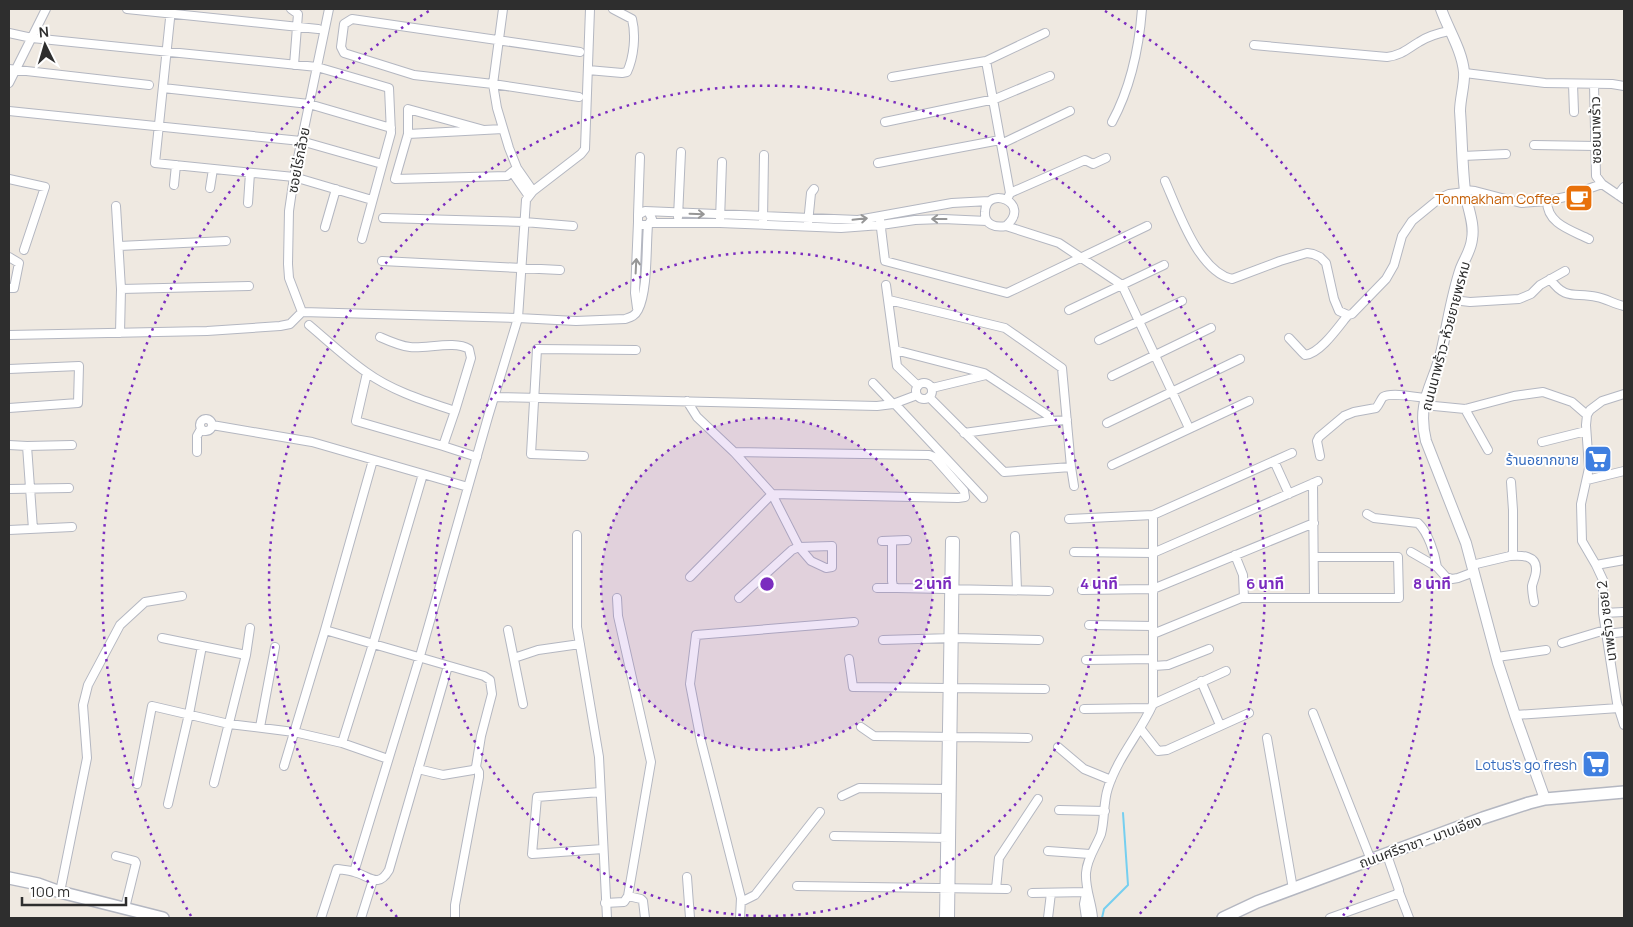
<svg xmlns="http://www.w3.org/2000/svg" width="1633" height="927" font-family="Manrope,'Noto Sans Thai',sans-serif">
<style>
.lines{fill:none;stroke-linecap:round;stroke-linejoin:round}
.stream{stroke:#75cff0;stroke-width:2}
.minor-casing{stroke:#b4b7c1;stroke-width:10}
.tertiary-casing{stroke:#b4b7c1;stroke-width:12}
.secondary-casing{stroke:#b4b7c1;stroke-width:14}
.minor{stroke:#fff;stroke-width:8}
.tertiary{stroke:#fff;stroke-width:10}
.secondary{stroke:#fff;stroke-width:11}
.oneway{stroke:#969696}
.ring{fill:none;stroke:#7b2cbf;stroke-width:2.5;stroke-dasharray:2.5 5}
.labels{text-anchor:middle;dominant-baseline:central;stroke-width:4;stroke-linejoin:round;paint-order:stroke}
.street-label{font-size:14px;fill:#2e2e2e;stroke:#fff}
.food-label{font-size:14px;fill:#c56008;stroke:#fff;text-anchor:end}
.shop-label{font-size:14px;fill:#366cbe;stroke:#fff;text-anchor:end}
.centre{fill:#7b2cbf;stroke:#fff;stroke-width:2.5}
.ring-label{font-size:15px;text-anchor:middle;font-weight:bold;fill:#7b2cbf;stroke:#fff;stroke-width:4;stroke-linejoin:round;paint-order:stroke}
</style>
<rect width="100%" height="100%" fill="#efe9e1"/>
<g class="lines">
<path class="stream" d="M1102,918L1104,909L1128,885L1123,813"/>
<defs>
<path id="minor" d="M127,9L318,29
M171,9L155,163L294,177L372,200
M291,9L298,14L294,65
M503,9L493,84L497,108L509,148L517,168L533,191
M590,9L585,149L581,154L533,191L526,200L518,318L576,321L625,319C631,317 635,316 638,310C648,291 646,248 648,225
M9,33L32,38L317,67L389,88L391,133L362,239
M1254,45L1387,57C1402,55 1407,49 1419,42C1428,36 1439,33 1449,31
M986,61L1010,193L1007,200
M9,69L149,85
M588,70L622,73L627,72C634,57 636,35 632,19L613,9
M1465,73L1545,83L1612,84L1624,86
M892,77L986,61L1045,33
M9,83L46,9
M1573,84L1574,112
M1594,84L1596,176L1602,184L1624,199
M163,88L309,104L391,128
M579,97L493,84L414,75L344,53L341,47L344,24L352,19L580,52
M9,111L301,141L382,164
M885,122L995,99L1050,76
M1112,122C1131,87 1139,48 1142,9
M484,130L408,109V134L503,129
M408,134L395,179L507,176L517,168
M1001,144L1070,111
M1534,145L1596,146
M1463,156L1506,154
M878,163L1000,140
M512,172L528,195
M9,179L45,187L24,250
M1165,181C1178,210 1198,271 1232,279L1280,261L1307,253L1313,254L1320,257L1326,263L1334,299L1339,311L1348,315L1352,314L1386,279L1394,265L1402,236L1412,221L1440,198L1449,194L1465,192
M174,185L176,165
M210,188L213,169
M1465,190L1475,191L1521,203L1547,201L1565,197L1602,184
M1010,193L1085,160L1093,164L1106,158
M1618,195L1624,187
M1547,201C1547,224 1571,230 1589,239
M248,203L250,173
M116,206L121,289L120,333
M649,213L652,219L648,225H641L638,222V215L645,211L858,220L952,203L989,201
M638,215L640,157
M678,217L681,152
M383,218L524,222L573,226
M720,220L722,162
M880,220L885,261L1007,293L1147,226
M763,221L764,155
M651,223H720L841,228L881,225L915,220L943,219L987,221
M808,223L811,193L814,189
M1006,226C1033,203 986,184 985,212C984,225 996,228 1006,226L1059,243L1122,285L1189,428
M325,227L336,189
M119,246L226,241
M9,257L19,263L14,288H9
M382,261L560,270
M1550,279C1566,301 1574,292 1597,297C1607,299 1614,304 1624,306
M886,285L897,366L918,386
M121,289L249,286
M889,300L1005,328L1062,368L1071,467
M1453,300L1470,302L1519,299L1531,294L1540,285L1565,271
M637,308L635,293L638,222
M1069,310L1164,265
M302,312L289,278L288,264L289,211L294,177L329,9
M309,325C328,341 346,358 366,372C392,391 425,401 455,411L443,446L477,457
M9,335L207,331L280,326L290,324L302,312L518,318L488,417L420,656L354,872
M380,337C389,341 400,346 410,347C426,349 455,340 469,349L471,358L455,411
M1289,338L1303,353L1305,355C1320,354 1339,326 1348,315
M1099,340L1182,301
M895,350L984,373L1049,416L1050,421L1067,420
M9,369L79,366L78,403L9,408
M367,373L356,421L443,446
M1112,376L1211,328
M916 391a8 8 0 1 1 16 0a8 8 0 1 1-16 0Z
M873,383L893,404
M932,388L986,375
M1624,394L1602,401L1590,410L1587,415L1586,425L1589,468L1581,504L1582,541L1596,565L1603,580V613L1617,703L1624,725
M494,397L877,406L893,404L917,395
M929,397L1004,472L1071,467L1074,486
M687,401L697,417L734,452L772,494L799,547L811,561L826,568L832,567V546L799,547L792,550L739,598
M895,404L983,498
M1424,405L1465,409L1514,396L1543,392L1572,402L1587,415
M1465,409L1488,450
M200 425a6 6 0 1 1 12 0a6 6 0 1 1-12 0Z
M1107,423L1240,359
M212,425L312,442L468,487
M964,433L1050,421
M1542,442L1586,431
M9,445L27,446
M197,452V436L201,429
M584,456L531,454L537,349L636,350
M1320,456L1317,441L1319,437L1344,416L1354,412L1376,408C1379,405 1381,399 1383,397C1391,392 1416,397 1425,398
M1274,461L1289,494
M1112,465L1249,401
M1587,480L1624,471
M1313,483L1314,598
M9,489L69,488
M1367,514L1374,518L1418,523C1428,532 1435,554 1437,567
M1069,519L1153,515L1292,453
M33,529L27,446L72,445
M9,530L72,527
M577,535V627L599,757L607,918
M1015,536L1017,590
M882,541L907,540
M892,541V581L893,586L897,588L1049,591
M1074,552L1153,553L1318,481
M1411,552L1437,567L1446,577L1452,579L1458,578L1474,572
M1235,555L1243,575L1244,598
M1510,556C1521,555 1537,555 1536,570C1536,576 1533,581 1532,586C1532,591 1533,597 1534,602
M1472,565L1510,556L1513,553V510L1511,482
M1596,565L1624,560
M690,577L772,494L958,498L965,497L964,491L934,457L929,455L734,452
M877,588H897
M1082,590L1153,589L1314,523
M1603,613L1624,612
M1089,625L1153,626
M325,630L484,676L490,680L492,694L481,736L476,767L479,772V777L455,905V918
M508,630L523,704
M1153,634L1241,598H1399L1398,557H1314
M1606,634L1624,632
M162,638L246,655L214,783
M883,640L953,638L1039,640
M1562,643L1605,630
M246,655L250,628
M1497,657L1546,650
M514,658L538,650L580,644
M849,659L853,687L1045,689
M1086,660L1153,659
M1154,666L1168,665L1209,649
M1201,681L1220,725
M1153,704L1226,671
M1084,709L1151,708
M1313,713L1371,860
M1515,715L1619,708
M260,727L275,647
M861,727L874,736L1028,738
M1140,728L1158,751L1167,750L1249,713
M1267,738L1293,889
M342,743L373,644L423,474
M1058,747L1084,769L1111,780
M284,766L325,630L373,460
M418,769L443,775L473,770L476,767
M137,784L152,706L229,724L294,732L342,743L388,759
M600,792L537,797L532,854L603,849
M842,796L859,788L949,789
M168,804L189,714L202,646
M1059,810L1105,811
M834,836L949,838
M1048,851L1090,854
M116,856L135,861L136,863L125,908
M687,877L690,918
M797,886L1007,889
M996,889L999,858L1038,799
M60,892L87,758L83,705L88,685L120,625L145,602L182,596
M1399,892L1409,918
M1032,893L1087,892
M628,896L641,899L643,901L645,918
M741,902L755,895L820,812
M605,903L624,902L628,896L651,762L618,616L617,598
M321,918L337,869C343,870 349,870 354,872C370,876 378,889 389,870L448,666
M361,918L373,880
M740,918L741,898L701,741L690,684L696,635L854,622
M944,918L950,541H955L950,918
M1048,918L1051,893
M1086,918L1084,904L1086,894
M1093,918C1092,903 1085,889 1086,873C1087,858 1096,847 1101,834C1105,819 1103,803 1108,788C1118,757 1140,733 1153,704V515
M1330,918L1397,894L1399,890L1387,855"/>
<path id="tertiary" d="M1441,9C1448,29 1462,50 1464,72C1465,83 1460,99 1460,111C1462,138 1462,165 1465,191C1467,207 1475,223 1472,239C1471,250 1465,258 1461,268C1452,294 1448,322 1442,349C1434,385 1416,400 1426,441L1466,543L1498,663L1515,715L1545,799"/>
<path id="secondary" d="M9,878L38,884L60,892L163,918
M1223,918L1257,902L1483,818L1529,803L1545,799L1624,792"/>
</defs>
<use href="#minor" class="minor-casing"/>
<use href="#tertiary" class="tertiary-casing"/>
<use href="#secondary" class="secondary-casing"/>
<use href="#minor" class="minor"/>
<use href="#tertiary" class="tertiary"/>
<use href="#secondary" class="secondary"/>
</g>
<defs><path id="oneway-shaft" d="M-6 0H5M1.5-3L5.5 0L1.5 3" fill="none" stroke-width="1.6" stroke-linecap="round" stroke-linejoin="round" transform="scale(1.25)"/></defs>
<g class="oneway">
<use href="#oneway-shaft" transform="translate(697 214) rotate(2)"/>
<use href="#oneway-shaft" transform="translate(860 219) rotate(-6)"/>
<use href="#oneway-shaft" transform="translate(939 219) rotate(-180)"/>
<use href="#oneway-shaft" transform="translate(636 266) rotate(-87)"/>
</g>
<circle cx="767" cy="584" r="166" fill="#7b2cbf" fill-opacity=".12"/>
<g class="ring">
<circle cx="767" cy="584" r="166"/>
<circle cx="767" cy="584" r="332"/>
<path d="M397 917A498 498 0 1 1 1137 917"/>
<path d="M191 916A665 665 0 0 1 429 11M1105 11A665 665 0 0 1 1343 916"/>
</g>
<defs>
<symbol id="cafe-square" viewBox="-11 -11 22 22"><rect x="-9" y="-9" width="18" height="18" rx="4" fill="#e8710a" stroke="#fff"/><path d="M-5.5-4.5H6V0H3Q3 3.5 0 3.5H-2.5Q-5.5 3.5-5.5 0ZM3-3.2v2h1.7v-2ZM-6 4.5H4V6H-6Z" fill="#fff"/></symbol>
<symbol id="supermarket-square" viewBox="-11 -11 22 22"><rect x="-9" y="-9" width="18" height="18" rx="4" fill="#3f7fe0" stroke="#fff"/><path d="M-6-5.5h2.5l.6 2H6L4.5 2H-2.5L-4.4-4H-6ZM-1.5 3.2a1.3 1.3 0 1 0 .1 0ZM3 3.2a1.3 1.3 0 1 0 .1 0Z" fill="#fff"/></symbol>
</defs>
<g fill-rule="evenodd">
<use href="#cafe-square" x="1563" y="182" width="32" height="32"/>
<use href="#supermarket-square" x="1582" y="443" width="32" height="32"/>
<use href="#supermarket-square" x="1580" y="748" width="32" height="32"/>
</g>
<g class="labels">
<g class="street-label">
<text transform="translate(1595 130) rotate(-91)">ซอยนาพร้าว</text>
<text transform="translate(298 160) rotate(-79)">ซอยไร่กล้วย</text>
<text transform="translate(1445 336) rotate(-75)">ถนนนาพร้าว-ห้วยยายพรหม</text>
<text transform="translate(1606 621) rotate(-97)">นาพร้าว ซอย 2</text>
<text transform="translate(1420 841) rotate(-20)">ถนนศรีราชา - มาบเอียง</text>
</g>
<g class="food-label">
<text x="1560" y="198">Tonmakham Coffee</text>
</g>
<g class="shop-label">
<text x="1579" y="459">ร้านอยากขาย</text>
<text x="1577" y="764">Lotus's go fresh</text>
</g>
</g>
<circle cx="767" cy="584" r="8" class="centre"/>
<g class="ring-label">
<text x="933" y="589">2 นาที</text>
<text x="1099" y="589">4 นาที</text>
<text x="1265" y="589">6 นาที</text>
<text x="1432" y="589">8 นาที</text>
</g>
<rect width="1633" height="927" fill="none" stroke="#2e2e2e" stroke-width="20"/>
<g transform="translate(45 45) rotate(355)" stroke="#ffffff" stroke-width="4" paint-order="stroke">
<path d="M0-4L9 19L0 12L-9 19Z" fill="#2e2e2e"/>
<text y="-8" font-size="14" font-weight="bold" text-anchor="middle" fill="#2e2e2e">N</text>
</g>
<path d="M22 897v8h104v-8" fill="none" stroke="#2e2e2e" stroke-width="2.5"/>
<text x="30" y="897" font-size="15" fill="#2e2e2e" stroke="#ffffff" stroke-width="4" paint-order="stroke">100 m</text>
</svg>
